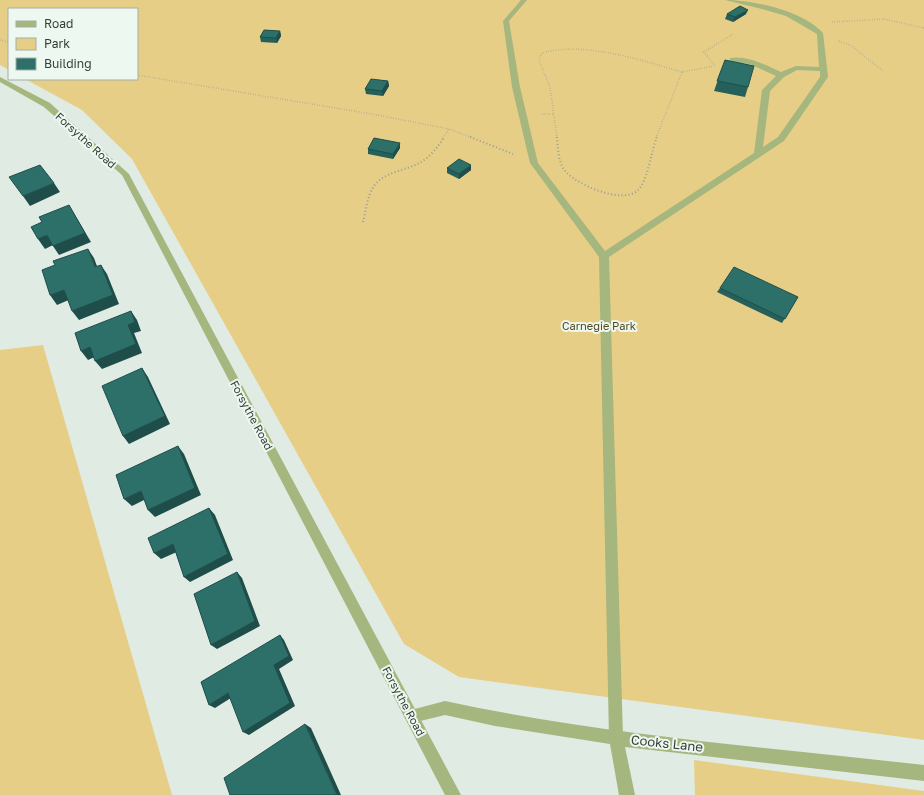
<svg xmlns="http://www.w3.org/2000/svg" width="924" height="795" font-family="'Golos Text',sans-serif">
<style>
.green{fill:#e7ce87}
.lines{fill:none;stroke-linecap:round;stroke-linejoin:round}
.path-far1{stroke:#959d97;stroke-width:1.5;stroke-dasharray:0.5 2;stroke-linecap:butt}
.path{stroke:#959d97;stroke-width:2;stroke-dasharray:1 2.5;stroke-linecap:butt}
.service{fill:#a5b67e;fill-rule:evenodd}
.minor{fill:#a5b67e;fill-rule:evenodd}
.tertiary{fill:#a5b67e;fill-rule:evenodd}
.wall{fill:#26605a}
.shaded-wall{fill:#1f4e4a}
.building{fill:#2c7069;stroke:#1f4e4a}
.labels{text-anchor:middle;dominant-baseline:central;stroke-width:4;stroke-linejoin:round;paint-order:stroke}
.street-label{font-size:11px;fill:#383d3a;stroke:#edf8f0}
.park-label{font-size:11px;fill:#564822;stroke:#edf8f0}
.near-street-label{font-size:13px;fill:#383d3a;stroke:#edf8f0}
</style>
<rect width="100%" height="100%" fill="#e0ebe3"/>
<path class="green" d="M0,0H924V740L459,677L404,644L132,159L82,110L25,79H137V9H9V70L0,65Z
M43,345L172,795H0V350Z
M694,760L924,791V795H695Z"/>
<g class="lines">
<path class="path-far1" d="M832,22L884,19L924,28
M0,40L9,42
M839,41L852,46L884,72
M715,66L704,52L733,34
M682,72L714,66
M137,75L372,114L449,129L473,138
M542,114H554
M443,138L449,129
M557,138L550,87L539,60L542,53C584,41 641,60 682,72
M656,138L682,72"/>
<path class="path" d="M470,137L513,154
M557,137C558,149 558,163 566,172C578,185 621,204 637,191C648,182 651,151 657,137
M363,222C366,211 367,196 374,186C385,171 406,171 421,162C431,156 438,147 444,137"/>
<path class="service" d="M521,0H527L509,21L520,87L538,163L605,251L754,153L762,90L776,76L750,64L730,62V58C747,55 766,65 781,72L796,66L819,67L817,34L786,16L762,9L725,0C754,0 803,11 823,33L828,77L784,141L609,257L623,738L621,743L616,745L611,743L609,738L599,257L530,163L512,87L503,21ZM797,70L820,71V77L778,137L763,147L770,91L784,77Z"/>
<path class="minor" d="M445,701C602,735 764,747 924,765V781L625,747L635,795H619L610,744L495,726L445,715L412,723L407,721L405,716L407,711Z"/>
<path class="tertiary" d="M0,77L50,103L129,174L461,795H445L122,175L44,107L0,82Z"/>
</g>
<path class="wall" d="M727,14H746L733,22L725,19Z
M280,31L281,36L277,43L261,42L260,37Z
M725,60L748,87L745,97L714,91Z
M388,81L389,86L383,96L366,94L365,89Z
M400,148L393,159L368,154V149Z
M447,168L471,170L459,179L447,173Z
M720,288L798,297L782,323L717,292Z"/>
<path class="shaded-wall" d="M748,10L746,14L733,22L735,17Z
M280,31L281,36L277,43L276,38Z
M388,81L389,86L383,96L382,91Z
M400,143V148L393,159V154Z
M471,165V170L459,179V174Z
M54,183L60,192L30,206L23,196Z
M69,205L91,242L59,255L53,246Z
M47,235L53,245L45,249L38,239Z
M88,249L94,258L101,277L95,267Z
M101,265L107,274L119,304L79,320L72,311Z
M64,290L71,299L57,305L50,295Z
M131,311L137,320L141,331L134,333L142,353L102,369L95,361L128,325Z
M90,347L97,356L88,360L81,351Z
M142,368L148,377L170,424L129,444L123,436Z
M178,446L184,454L201,495L155,517L148,510Z
M141,491L148,498L132,506L124,499Z
M209,508L215,515L233,560L190,582L184,577Z
M173,544L179,551L161,559L154,553Z
M237,572L242,578L260,626L217,649L211,645Z
M280,635L284,640L293,660L279,669L295,706L249,735L243,732L274,665Z
M228,693L234,696L215,708L209,705Z
M305,724L311,728L341,795H337Z"/>
<path class="building" d="M740,6L748,10L735,17L727,14Z
M264,30L280,31L276,38L260,37Z
M725,60L754,66L748,87L717,81Z
M371,79L388,81L382,91L365,89Z
M374,138L400,143L393,154L368,149Z
M459,159L471,165L459,174L447,168Z
M40,165L54,183L23,196L9,177Z
M69,205L85,233L53,246L47,235L38,239L31,227L42,222L39,217Z
M88,249L95,267L101,265L113,295L72,311L64,290L50,295L42,270L55,265L53,261Z
M734,267L798,297L785,319L720,288Z
M131,311L135,322L128,325L136,344L95,361L90,347L81,351L75,333Z
M142,368L165,416L123,436L102,386Z
M178,446L195,488L148,510L141,491L124,499L116,475Z
M209,508L228,554L184,577L173,544L154,553L148,538Z
M237,572L255,621L211,645L194,594Z
M280,635L289,656L274,665L290,703L243,732L228,693L209,705L201,682Z
M305,724L337,795H230L224,778Z"/>
<g class="labels">
<g class="street-label">
<text transform="translate(86 140) rotate(42)">Forsythe Road</text>
<text transform="translate(252 415) rotate(62)">Forsythe Road</text>
<text transform="translate(404 701) rotate(62)">Forsythe Road</text>
</g>
<g class="park-label">
<text x="599" y="325">Carnegie Park</text>
</g>
<g class="near-street-label">
<text transform="translate(667 743) rotate(6)">Cooks Lane</text>
</g>
</g>
<rect x="8" y="8" width="130" height="72" fill="#edf8f0" stroke="#a5ada7"/>
<rect x="16" y="21" width="20" height="6" fill="#a5b67e" stroke="#a5ada7"/>
<text x="44" y="28" font-size="12" fill="#383d3a">Road</text>
<rect x="16" y="38" width="20" height="12" fill="#e7ce87" stroke="#a5ada7"/>
<text x="44" y="48" font-size="12" fill="#383d3a">Park</text>
<rect x="16" y="58" width="20" height="12" fill="#2c7069" stroke="#a5ada7"/>
<text x="44" y="68" font-size="12" fill="#383d3a">Building</text>
</svg>
